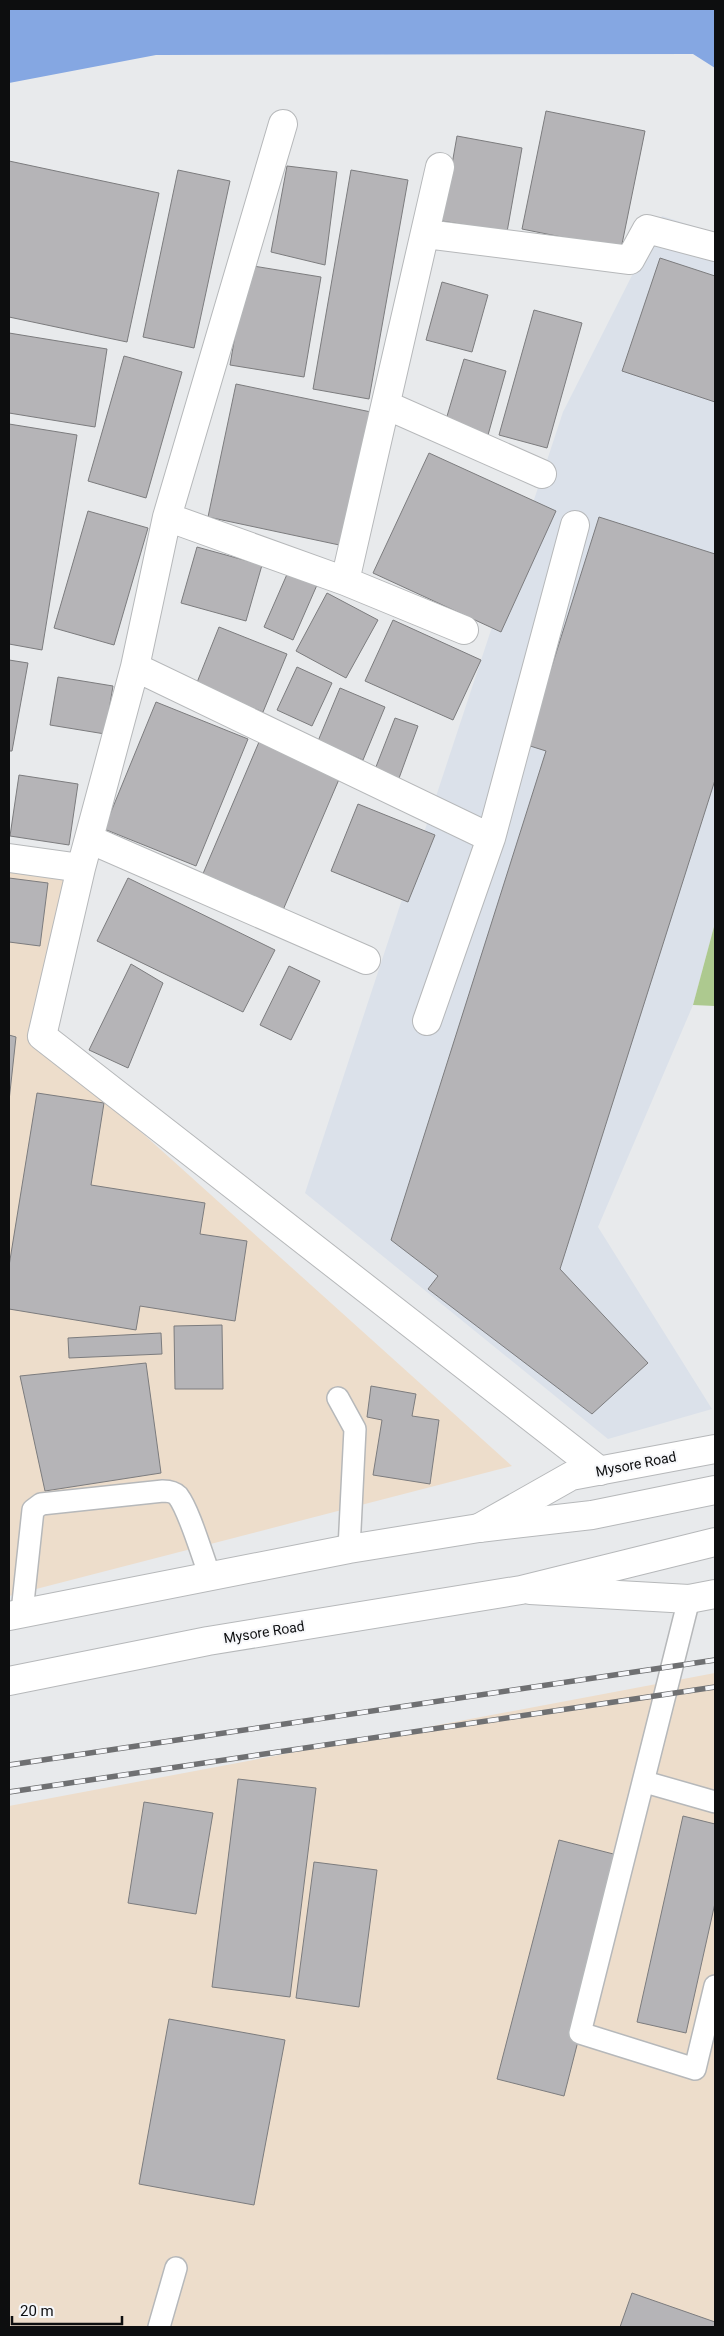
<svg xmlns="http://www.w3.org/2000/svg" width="724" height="2336" font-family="Roboto,sans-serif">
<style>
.built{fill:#dbe1ea}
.industrial{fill:#edddcb}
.green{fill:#adc98f}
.water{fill:#85a7e2}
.building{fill:#b5b4b7;stroke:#7c7c7e}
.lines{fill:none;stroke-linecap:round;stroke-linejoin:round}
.service-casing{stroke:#b6b8ba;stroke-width:24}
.minor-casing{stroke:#b6b8ba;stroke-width:30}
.tertiary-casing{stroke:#b6b8ba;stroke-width:30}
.trunk-casing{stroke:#b6b8ba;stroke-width:30}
.service{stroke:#fff;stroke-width:21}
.minor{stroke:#fff;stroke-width:28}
.tertiary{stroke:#fff;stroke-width:28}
.trunk{stroke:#fff;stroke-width:28}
.rail-casing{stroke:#6f7072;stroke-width:5.5}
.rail{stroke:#f6f7fa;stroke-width:4;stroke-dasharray:11;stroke-linecap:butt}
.labels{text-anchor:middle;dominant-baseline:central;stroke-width:4;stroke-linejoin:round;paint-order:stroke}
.street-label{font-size:14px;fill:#0d0e0f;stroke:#f6f7fa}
</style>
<rect width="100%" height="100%" fill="#e8eaec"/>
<path class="built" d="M662,216L715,233V923L693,1005L598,1227L712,1409L608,1439L305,1193L563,412Z"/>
<path class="industrial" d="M9,865L71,873L50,1050L512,1466L9,1596Z
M715,1673V2327H9V1806Z"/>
<path class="green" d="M715,923V1006L693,1005Z"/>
<path class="water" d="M9,9H715V68L693,54L156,55L9,83Z"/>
<path class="building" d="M546,111L645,131L621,249L522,229Z
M457,136L522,148L507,232L442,221Z
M9,161L159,193L127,342L9,317Z
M287,166L337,172L325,265L271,252Z
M178,170L230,181L194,348L143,337Z
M351,170L408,180L369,399L313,389Z
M660,258L715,276V402L622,371Z
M247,265L321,277L304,377L230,365Z
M442,282L488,295L472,352L426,340Z
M534,310L582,323L547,448L499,435Z
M9,333L107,349L95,427L9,413Z
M124,356L182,372L146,498L88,481Z
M464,359L506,371L488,435L445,423Z
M236,384L371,412L344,546L208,517Z
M9,424L77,435L42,650L9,644Z
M429,453L556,511L501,632L373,573Z
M88,511L148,528L114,645L54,628Z
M599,517L715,554V780L560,1269L648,1363L592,1414L428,1289L438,1276L391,1240L546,751L527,745Z
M197,547L262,565L246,621L181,603Z
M288,572L317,585L293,640L264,627Z
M327,593L378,620L346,678L296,651Z
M393,620L481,660L453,720L365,681Z
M219,627L287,654L263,712L196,685Z
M9,660L28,663L12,751H9Z
M297,667L332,683L312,726L277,710Z
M58,677L113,686L105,734L50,725Z
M340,688L385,707L363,760L318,741Z
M156,702L248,739L196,866L104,829Z
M395,718L418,726L398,781L374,772Z
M259,742L340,777L283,910L202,876Z
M19,775L78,784L69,845L10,836Z
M358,804L435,835L408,902L331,871Z
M9,878L48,883L40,946L9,942Z
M128,878L275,950L243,1012L97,941Z
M131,964L163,983L128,1068L89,1050Z
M289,966L320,981L291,1040L260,1025Z
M9,1035L16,1037L9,1101Z
M37,1093L104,1103L91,1185L205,1203L200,1234L247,1241L235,1321L140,1306L136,1330L9,1309V1266Z
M222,1325L223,1389H175L174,1326Z
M161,1333L162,1354L69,1358L68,1338Z
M146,1363L161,1473L45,1491L20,1376Z
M371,1386L416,1394L412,1416L439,1420L430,1484L373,1475L382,1420L367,1417Z
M238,1779L316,1788L290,1997L212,1987Z
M144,1802L213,1813L196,1914L128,1903Z
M683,1816L715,1824V1903L686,2033L637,2022Z
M559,1840L625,1857L564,2096L497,2079Z
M314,1862L377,1870L359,2007L296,1998Z
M169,2019L285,2040L254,2205L139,2184Z
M632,2293L715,2322V2327H620Z"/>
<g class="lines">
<defs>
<path id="service" d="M338,1398L355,1429L349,1549
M689,1599L580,2033L695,2069L715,1986
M22,1612L33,1510L41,1504L163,1491C168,1491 174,1492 178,1496C190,1512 202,1556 210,1576
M645,1782L715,1802
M159,2327L176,2268"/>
<path id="minor" d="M440,167L345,581L464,630
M426,234L630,260L647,229L715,247
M386,405L542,474
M167,517L345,581
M135,667L491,838L427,1021
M491,838L575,525
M89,839L366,960
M9,858L81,868L135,667L167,517L283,124
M81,868L42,1036L600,1471"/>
<path id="tertiary" d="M479,1528L571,1476L715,1449
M530,1590L689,1599L715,1594"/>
<path id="trunk" d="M9,1616L349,1549L479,1528L592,1515L715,1490
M9,1681L208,1641L521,1590L715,1542"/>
</defs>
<use href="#service" class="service-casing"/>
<use href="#minor" class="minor-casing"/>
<use href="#tertiary" class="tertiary-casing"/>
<use href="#trunk" class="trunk-casing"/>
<use href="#service" class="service"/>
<use href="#minor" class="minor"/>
<use href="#tertiary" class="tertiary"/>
<use href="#trunk" class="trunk"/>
<defs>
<path id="rail" d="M9,1765L715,1660
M9,1792L715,1687"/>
</defs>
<use href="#rail" class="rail-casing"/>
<use href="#rail" class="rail"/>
</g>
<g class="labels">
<g class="street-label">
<text transform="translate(636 1464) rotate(-11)">Mysore Road</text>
<text transform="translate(264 1632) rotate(-9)">Mysore Road</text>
</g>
</g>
<rect width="724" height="2336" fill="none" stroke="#0d0e0f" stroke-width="20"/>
<path d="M12 2316v8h110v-8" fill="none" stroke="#0d0e0f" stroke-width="2.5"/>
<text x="20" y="2316" font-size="15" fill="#0d0e0f" stroke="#f6f7fa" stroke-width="4" paint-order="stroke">20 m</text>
</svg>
